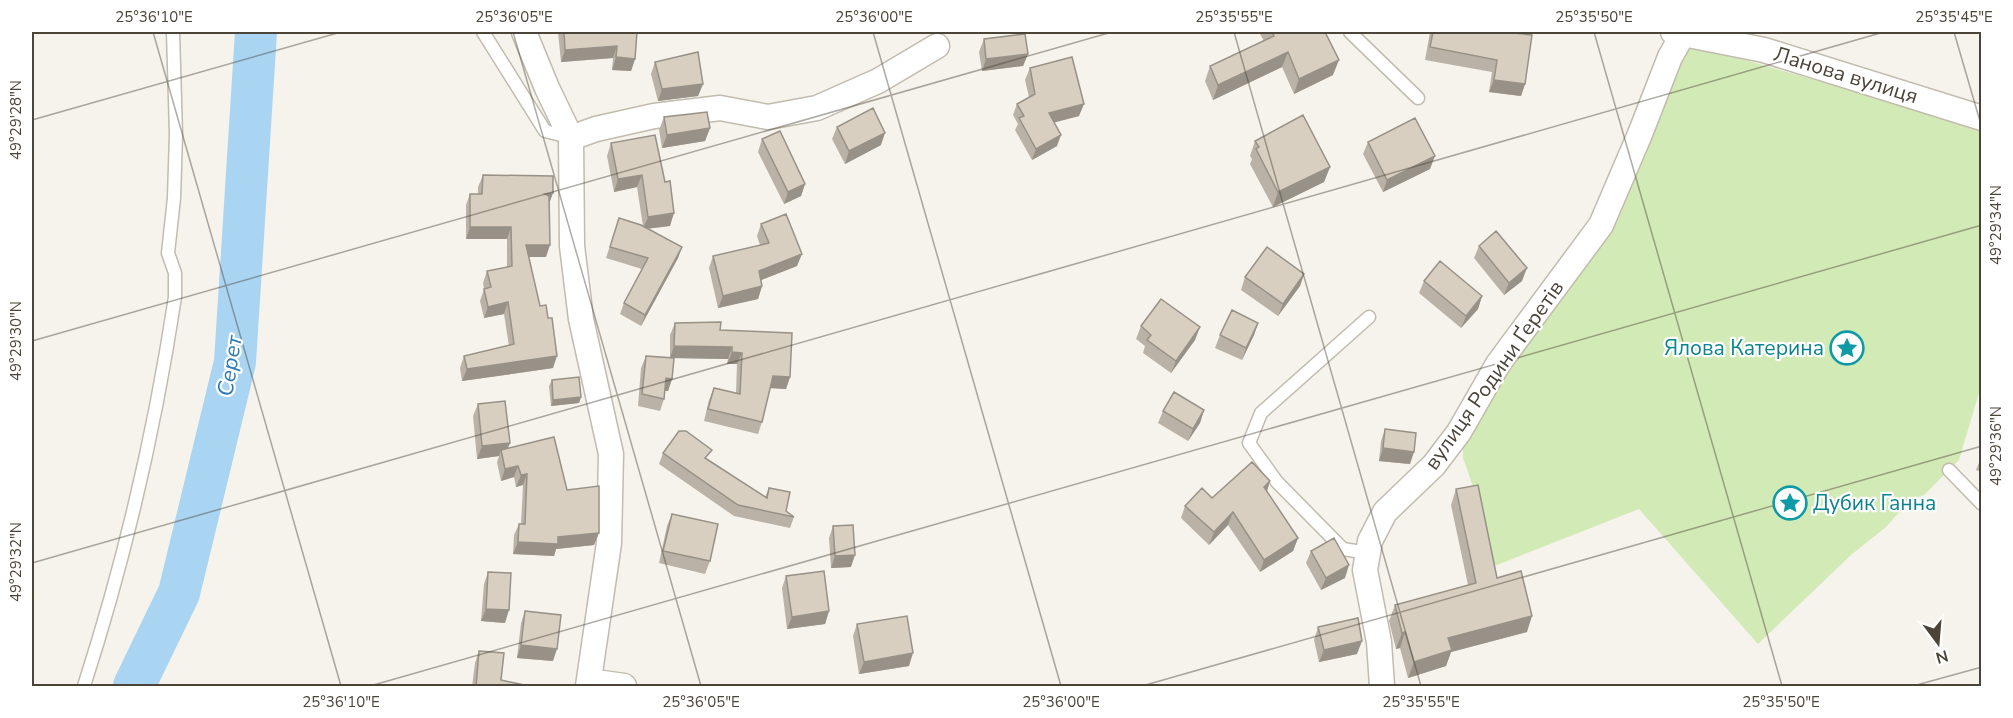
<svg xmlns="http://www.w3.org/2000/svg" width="2013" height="718" font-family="'Nunito Sans',sans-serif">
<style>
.green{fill:#d2eab5}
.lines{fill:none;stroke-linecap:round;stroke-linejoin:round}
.river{stroke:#a9d4f2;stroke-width:42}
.lane-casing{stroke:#c2bbae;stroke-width:15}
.street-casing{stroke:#c2bbae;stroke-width:27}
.lane{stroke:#fff;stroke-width:12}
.street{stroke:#fff;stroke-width:24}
.wall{fill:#bab2a6}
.shaded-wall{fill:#979187}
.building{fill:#d8cfc1;stroke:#979187;stroke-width:1.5}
.ticks{fill:none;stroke:#4b4439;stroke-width:1.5;stroke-opacity:0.45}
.labels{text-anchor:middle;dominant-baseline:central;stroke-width:4.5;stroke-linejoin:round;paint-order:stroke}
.street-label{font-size:21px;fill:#4b4439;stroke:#fff}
.culture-label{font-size:21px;fill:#0d838f;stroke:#fff;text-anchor:end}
.water-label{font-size:22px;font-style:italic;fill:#2e7ab2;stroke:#fff}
.neatline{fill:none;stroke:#4b4439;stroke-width:2}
.ticks-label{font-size:15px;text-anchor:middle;fill:#4b4439}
</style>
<rect width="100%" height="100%" fill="#f6f3ec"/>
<path class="green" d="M1702,48L1865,94L1981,132V386L1959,460L1924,495L1910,500L1886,527L1851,555L1758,644L1639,509L1492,567L1477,498L1463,458V438L1486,401L1535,331L1687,49Z"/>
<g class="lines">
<path class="river" d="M134,686L179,593L235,362L256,32"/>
<defs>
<path id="lane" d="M483,32L545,131L569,137
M1350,32L1418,98
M1949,470L1982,504
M1368,553L1343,549L1277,482L1249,443L1261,413L1369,317
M84,686C125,559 155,429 175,297V273L168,253L174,198L176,134L173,32"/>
<path id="street" d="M524,32L547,88L571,138L572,246L581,319L611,454L609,543L588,686
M1673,32L1764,50L1982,118
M571,138L596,129L654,116L720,108L768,117L817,108L878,81L937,46
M589,681L624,686
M1382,686L1379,642L1365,570L1370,541L1385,512L1434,465L1459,432L1498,364L1601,225L1640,134L1670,57L1683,34"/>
</defs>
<use href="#lane" class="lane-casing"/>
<use href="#street" class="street-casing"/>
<use href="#lane" class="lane"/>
<use href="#street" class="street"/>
</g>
<path class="wall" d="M558,32H637L635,59L631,71L612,70L613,58L561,62Z
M1259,32H1325L1333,75L1294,94L1282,67L1213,100L1205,81L1210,66L1264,41Z
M1430,32H1504L1525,84L1521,96L1489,92L1492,72L1425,60Z
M984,39L1028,54L1023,66L982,71L979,52Z
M655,62L703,84L698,96L658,101L651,74Z
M1030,68L1079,116L1054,122L1057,146L1032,160L1015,130L1018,124L1013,115L1017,104L1029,97L1025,80Z
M664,117L710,128L705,141L662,148L659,130Z
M837,127L881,145L845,164L832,139Z
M762,139L805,184L801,196L784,204L758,152Z
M1255,141L1330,167L1324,182L1273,207L1250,164L1252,159L1250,156Z
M1368,142L1430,169L1383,192L1363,154Z
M611,143L665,182L670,226L647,229L682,247L678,258L641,326L620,314L624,303L642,269L606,258L619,218L643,226L637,187L614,192L607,156Z
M483,175L549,204L546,257H529L553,368L462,381L460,368L464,356L509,346L504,314L484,318L480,301L484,289L483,283L487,271L507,267V239H466V205L470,194H478V187Z
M761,224L797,266L761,280L762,286L758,299L718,308L709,268L713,256L760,245L757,236Z
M1479,246L1522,281L1504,295L1474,258Z
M1304,274L1300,286L1278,316L1241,290L1245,277Z
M1424,281L1482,296L1478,309L1461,328L1419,293Z
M675,323L720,330L790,377L786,389L770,388L762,422L758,434L704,421L709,400L714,388L736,393L737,364H727L728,359L674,358L672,379L668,391H665L664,399L660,411L638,406L641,368L646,356L670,358V335Z
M1258,323L1254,335L1242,360L1215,348L1220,335Z
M1141,326L1195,340L1171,373L1143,353L1145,346L1136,339Z
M552,380L581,397L579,403L551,406L549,386Z
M478,404L508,448L567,490L599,533L594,545L556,549L554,556L513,554L514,535L519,524H521L523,485L516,487L514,477L501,481L497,462L499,456L477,459L473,416Z
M1204,410L1200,423L1188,441L1158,423L1163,411Z
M1385,429L1410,464L1379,461L1381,441Z
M663,453L708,460L765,497L769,488L786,511L794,517L790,528L734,516L659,464Z
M1981,458H1982V472L1976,470Z
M1270,481L1267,491L1298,538L1293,551L1260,572L1228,525L1209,545L1181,518L1185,506Z
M1456,489L1497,578L1527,632L1451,652L1446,666L1408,678L1400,648L1396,649L1389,621L1395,605L1468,585L1451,505Z
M672,514L710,561L705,574L659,563L667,526Z
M833,526L851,567L831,568L829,538Z
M1311,551L1345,578L1321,590L1306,563Z
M488,572L505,623L481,621L484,584Z
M786,576L829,611L825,624L787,629L782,588Z
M525,611L553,661L517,658L521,623Z
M857,624L909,666L859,674L853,636Z
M1318,627L1357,654L1319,662L1314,640Z
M479,651L501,680L534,687H472L475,663Z"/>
<path class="shaded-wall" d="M617,46L613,58L561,62L565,50Z
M1288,52L1282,67L1213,100L1218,85Z
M1028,54L1023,66L982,71L986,59Z
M616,57L635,59L631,71L612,70Z
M1339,60L1333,75L1294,94L1299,79Z
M1494,80L1525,84L1521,96L1489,92Z
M703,84L698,96L658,101L662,89Z
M1084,104L1079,116L1045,125L1049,113Z
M710,128L705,141L662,148L667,135Z
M885,133L881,145L845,164L849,151Z
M1061,135L1057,146L1032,160L1036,149Z
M1435,156L1430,169L1383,192L1387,180Z
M1330,167L1324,182L1273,207L1278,192Z
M642,175L637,187L614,192L618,179Z
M805,184L801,196L784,204L788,192Z
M553,193L549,204L545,194Z
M674,213L670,226L643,229L648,217Z
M470,227H511L507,239H466Z
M526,245H550L546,257H522Z
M682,247L678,258L641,326L645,315Z
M802,254L797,266L754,283L759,271Z
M1527,268L1522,281L1504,295L1509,283Z
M1304,274L1300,286L1278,316L1283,304Z
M762,286L758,299L718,308L723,296Z
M1482,296L1478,309L1461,328L1466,316Z
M508,302L504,314L484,318L488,307Z
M1258,323L1254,335L1242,360L1246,348Z
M1200,327L1195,340L1171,373L1176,361Z
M674,346L732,347L728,359L670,358Z
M732,352L742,353L737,364H727Z
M557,356L553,368L462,381L467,369Z
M773,376L790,377L786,389L769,388Z
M666,378L672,379L668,391H662Z
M581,397L579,403L551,406L553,400Z
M1204,410L1200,423L1188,441L1193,429Z
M510,443L505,456L501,450L499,456L477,459L482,446Z
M1383,448L1414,452L1410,464L1379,461Z
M518,466L514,477L501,481L505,469Z
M527,474L523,485L516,487L521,475Z
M1270,481L1266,494L1264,487Z
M1233,512L1228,525L1209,545L1214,532Z
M599,533L594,545L556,549L554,556L513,554L518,542Z
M1298,538L1293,551L1260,572L1264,560Z
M855,555L851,567L831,568L835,556Z
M1349,565L1345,578L1321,590L1326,578Z
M486,609L509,610L505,623L481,621Z
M829,611L825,624L787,629L792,617Z
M1532,616L1527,632L1451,652L1446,666L1408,678L1414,662L1448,638Z
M1405,632L1400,648L1396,649L1402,633Z
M1362,641L1357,654L1319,662L1324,650Z
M521,645L557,649L553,661L517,658Z
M913,653L909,666L859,674L864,662Z"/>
<path class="building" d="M564,32H637L635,59L616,57L617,46L565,50Z
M1272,32H1325L1339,60L1299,79L1288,52L1218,85L1210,66L1274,36Z
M1433,32H1504L1532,35L1525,84L1494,80L1497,60L1430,47Z
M1025,34L1028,54L986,59L984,39Z
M698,52L703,84L662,89L655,62Z
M1072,57L1084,104L1049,113L1061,135L1036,149L1019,118L1024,116L1017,104L1035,94L1030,68Z
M873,108L885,133L849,151L837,127Z
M707,112L710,128L667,135L664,117Z
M1303,115L1330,167L1278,192L1256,149L1259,147L1255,141Z
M1415,118L1435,156L1387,180L1368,142Z
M780,131L805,184L788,192L762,139Z
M655,135L665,182L670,181L674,213L648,217L642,175L618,179L611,143Z
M483,175L553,176V193L545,194L549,196L550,245H526L540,306L546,305L548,318H552L557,356L467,369L464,356L514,344L508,302L488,307L484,289L491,287L487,271L512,266L511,227H470V194H482Z
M786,214L802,254L759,271L762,286L723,296L713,256L769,243L761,224Z
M619,218L641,225L682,247L645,315L624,303L648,258L610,247Z
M1496,231L1527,268L1509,283L1479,246Z
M1267,247L1304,274L1283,304L1245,277Z
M1440,261L1482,296L1466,316L1424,281Z
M1161,299L1200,327L1176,361L1147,340L1151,335L1141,326Z
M1232,310L1258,323L1246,348L1220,335Z
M721,322L720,330L792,333L790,377L773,376L762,422L708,409L714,388L740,394L742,353L732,352V347L674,346L675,323Z
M646,356L674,358L672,379L666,378L664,399L642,394Z
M579,377L581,397L553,400L552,380Z
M1174,392L1204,410L1193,429L1163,411Z
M505,401L510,443L482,446L478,404Z
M1385,429L1416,433L1414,452L1383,448Z
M679,431H686L712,450L705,458L767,498L769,488L790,492L786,511L794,517L738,505L663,453Z
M554,437L567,490L599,486V533L558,537V544L518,542L519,524H525L527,474L521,475L518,466L505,469L501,450Z
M1252,462L1270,481L1264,487L1298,538L1264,560L1233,512L1214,532L1185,506L1202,488L1212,498Z
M1478,485L1497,578L1521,571L1532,616L1448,638L1452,650L1414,662L1405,632L1402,633L1395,605L1476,583L1456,489Z
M672,514L718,524L710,561L663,551Z
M853,525L855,555L835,556L833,526Z
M1334,538L1349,565L1326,578L1311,551Z
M824,571L829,611L792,617L786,576Z
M488,572L511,573L509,610L486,609Z
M525,611L561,615L557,649L521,645Z
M907,616L913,653L864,662L857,624Z
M1358,618L1362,641L1324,650L1318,627Z
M479,651L504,653L501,680L534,687H476Z"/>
<path class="ticks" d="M153,32L341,686M513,32L701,686M873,32L1061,686M1234,32L1421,686M1594,32L1782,686M1954,32L1982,128M32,120L341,32M32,341L1112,32M32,563L1884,32M370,686L1982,225M1142,686L1982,446M1913,686L1982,667"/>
<defs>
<symbol id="sight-ring" viewBox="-11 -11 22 22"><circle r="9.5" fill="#fff" stroke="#0f9aa8" stroke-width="1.5"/><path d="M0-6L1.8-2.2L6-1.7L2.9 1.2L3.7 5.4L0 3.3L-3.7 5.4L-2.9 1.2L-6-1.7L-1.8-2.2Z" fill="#0f9aa8"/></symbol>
</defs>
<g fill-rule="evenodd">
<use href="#sight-ring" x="1828" y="329" width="38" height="38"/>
<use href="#sight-ring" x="1771" y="484" width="38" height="38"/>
</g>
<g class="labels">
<g class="street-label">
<text transform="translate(1846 75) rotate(17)">Ланова вулиця</text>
<text transform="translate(1494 375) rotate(-55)">вулиця Родини Ґеретів</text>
</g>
<g class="culture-label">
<text x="1824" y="348">Ялова Катерина</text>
<text x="1813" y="503" text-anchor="start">Дубик Ганна</text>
</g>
<g class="water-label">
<text transform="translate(230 366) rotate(-81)">Серет</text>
</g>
</g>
<rect width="2013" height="718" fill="none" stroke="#ffffff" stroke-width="66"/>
<g transform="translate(1938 643) rotate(164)" stroke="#ffffff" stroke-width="4.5" paint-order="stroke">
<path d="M0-4.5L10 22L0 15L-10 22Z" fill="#4b4439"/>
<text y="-9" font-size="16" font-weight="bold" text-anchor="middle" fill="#4b4439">N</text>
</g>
<rect x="33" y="33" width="1947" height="652" class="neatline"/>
<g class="ticks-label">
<text x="154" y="22">25°36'10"E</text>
<text x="514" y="22">25°36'05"E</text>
<text x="874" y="22">25°36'00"E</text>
<text x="1234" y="22">25°35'55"E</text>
<text x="1594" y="22">25°35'50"E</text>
<text x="1954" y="22">25°35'45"E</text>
<text transform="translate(16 120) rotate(-90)" y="5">49°29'28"N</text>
<text transform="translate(1996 225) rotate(-90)" y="5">49°29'34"N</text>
<text transform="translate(16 341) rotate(-90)" y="5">49°29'30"N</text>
<text transform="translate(1996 446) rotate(-90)" y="5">49°29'36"N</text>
<text transform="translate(16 562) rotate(-90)" y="5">49°29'32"N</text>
<text x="341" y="707">25°36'10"E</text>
<text x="701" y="707">25°36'05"E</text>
<text x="1061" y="707">25°36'00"E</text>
<text x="1421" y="707">25°35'55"E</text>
<text x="1781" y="707">25°35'50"E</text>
</g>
</svg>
